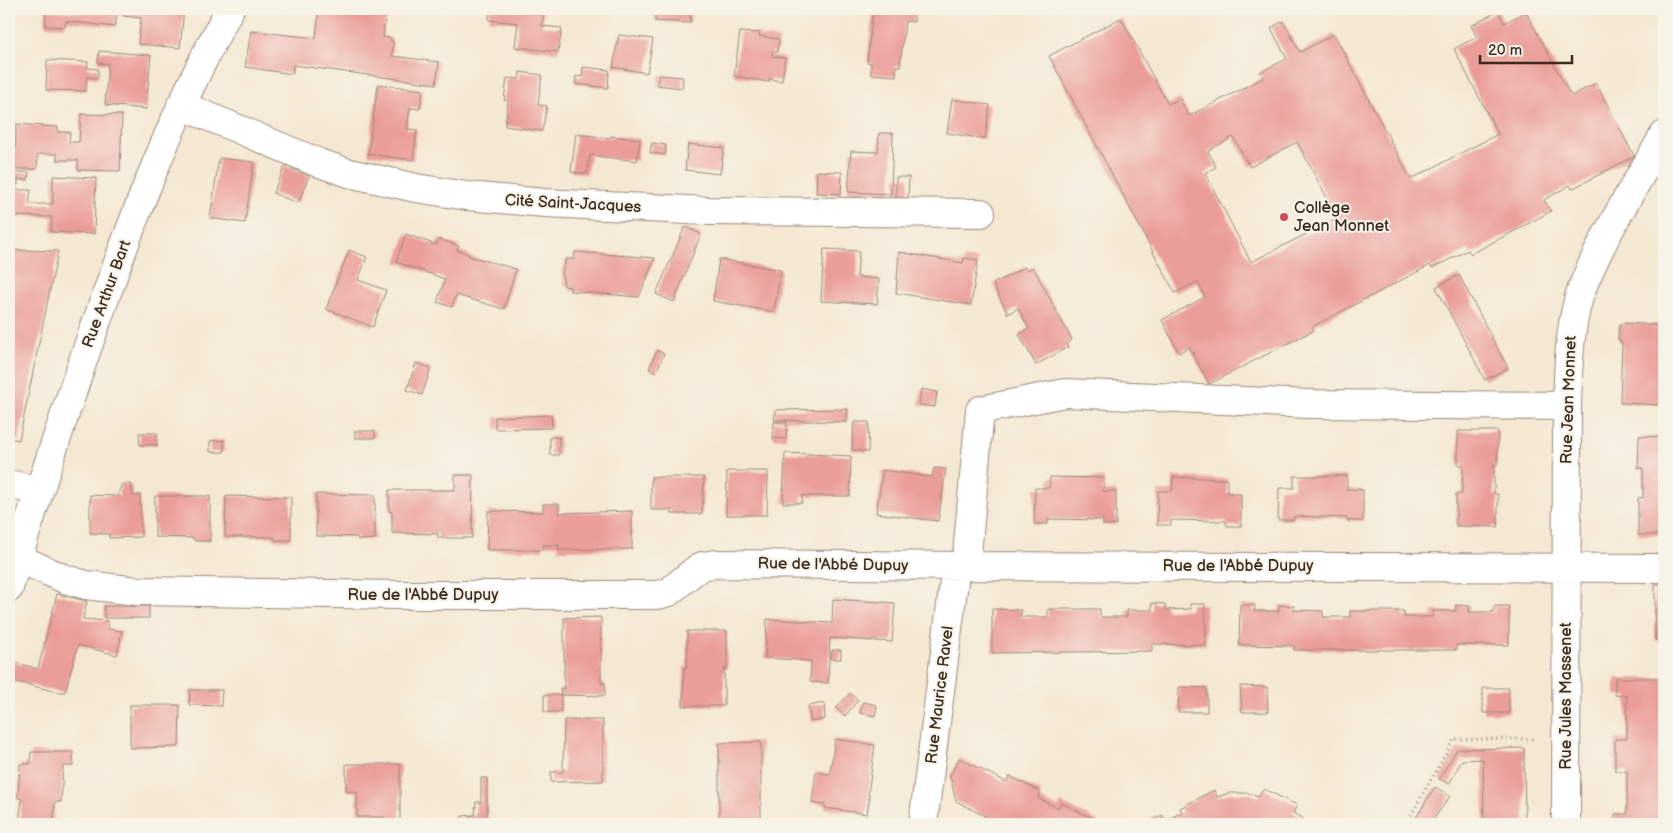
<svg xmlns="http://www.w3.org/2000/svg" width="1673" height="833" font-family="'Balsamiq Sans',sans-serif">
<style>
.building{fill:#eb9d99;fill-rule:evenodd}
.lines{fill:none;stroke-linecap:round;stroke-linejoin:round}
.minor-casing{stroke:#988978;stroke-width:30}
.path{stroke:#988978;stroke-width:3;stroke-dasharray:1 4;stroke-linecap:butt}
.minor{stroke:#fff;stroke-width:28}
.poi-dot{fill:#d1495b;stroke:#f7f3e8;stroke-width:2}
.labels{text-anchor:middle;dominant-baseline:central;stroke-width:4;stroke-linejoin:round;paint-order:stroke}
.street-label{font-size:16px;fill:#3b2a1e;stroke:#f7f3e8}
.poi-label{font-size:16px;fill:#3b2a1e;stroke:#f7f3e8;text-anchor:start}
</style>
<rect width="100%" height="100%" fill="#f7f3e8"/>
<filter id="ink" filterUnits="userSpaceOnUse"><feTurbulence type="fractalNoise" baseFrequency=".02" numOctaves="2"/><feDisplacementMap in="SourceGraphic" scale="10" xChannelSelector="R" yChannelSelector="G"/><feConvolveMatrix kernelMatrix="1 2 1 2 8 2 1 2 1" color-interpolation-filters="sRGB"/></filter>
<filter id="wash" filterUnits="userSpaceOnUse"><feTurbulence type="fractalNoise" baseFrequency=".0096" numOctaves="4" result="noise"/><feDisplacementMap in="SourceGraphic" scale="20" xChannelSelector="R" yChannelSelector="G"/><feGaussianBlur stdDeviation="1.12" result="paint"/><feColorMatrix in="noise" values="0 0 0 0 0 0 0 0 0 0 0 0 0 0 0 0 0 1.4 0 .05"/><feComposite in="paint" operator="in"/></filter>
<g filter="url(#wash)">
<rect width="100%" height="100%" fill="#f4e8d3"/>
<g id="blocks">
<path class="building" d="M101,9H118L115,27L66,21L65,27L45,26L46,10L101,14Z
M124,9H184L180,48L138,44L141,18L123,16Z
M319,9H386L383,37L391,38V41L393,42L392,56L439,62L436,84L293,65L292,74L245,67L251,31L316,38Z
M490,9H544L542,26L562,28L558,52L515,47L518,23L489,20Z
M656,9H691L690,23L655,21Z
M873,9H915L914,22L905,21L900,66H896V76L871,74V63L867,62Z
M1498,11L1504,23L1526,12L1571,96L1596,83L1634,156L1572,189L1570,185L1544,200L1551,211L1520,228L1471,254L1468,250L1432,268L1430,265L1312,327L1314,330L1209,384L1189,347L1179,353L1162,320L1205,297L1197,282L1175,293L1049,56L1121,18L1168,104L1180,99L1189,116L1263,78L1260,72L1287,59L1271,28L1283,21L1300,52L1334,34L1411,179L1498,134L1454,49L1477,37L1471,26ZM1233,137L1250,167L1297,142L1338,218L1251,262L1205,173L1216,167L1208,151Z
M740,32L760,33L759,36L779,39L777,52H772V56L785,58L782,81L769,79L768,82L734,76Z
M619,35L653,39L647,73L613,67Z
M99,51L151,55L146,109L105,105L108,64L98,63Z
M47,60L88,62L87,68L98,69V78L87,77L86,91L46,90Z
M583,67L609,70L608,88L575,84L576,76L582,77Z
M520,72L542,75L538,105L547,106L542,131L505,126L508,101L504,100L507,78L519,79Z
M659,75L683,77L682,88L657,85Z
M378,84L423,90L420,109L410,108L407,129L417,130L413,160L368,154Z
M952,99L990,105L985,139L947,133Z
M81,114L122,115L120,171L78,170V160H57V154H38L37,169H15L16,124L58,127V132H70L69,142H79Z
M879,133H893L891,194L848,192L851,151L878,152Z
M576,134L611,138V136L640,139L637,161L590,155L587,174L571,172Z
M652,143L666,145L665,155L650,153Z
M688,144L724,148L720,174L685,170Z
M219,158L254,162L245,223L210,218Z
M285,166L309,176L298,203L273,193Z
M817,171L842,172L841,194L816,193Z
M9,172H29L28,180L18,179V185L9,184Z
M53,176L96,178L94,234L51,232L52,217L9,216V190H31L29,204H53Z
M896,177H909L908,200H896Z
M685,227L701,234L674,302L656,294Z
M406,234L436,245L439,239L459,246L457,250L469,254V256L516,269L504,309L456,295L452,307L437,302L445,279L396,262Z
M824,249L859,251L857,277L879,279L877,304L821,301Z
M9,250L58,251L19,440L9,438Z
M349,250L367,257L358,280L386,290L373,327L326,309Z
M575,252L655,258L639,297L570,291V287L564,286L562,273L566,259H574Z
M899,252L963,263L964,258L978,260L971,305L896,293Z
M719,259L781,270L774,312L713,301Z
M1025,267L1027,270L1033,267L1072,340L1066,344L1068,347L1036,365L1019,334L1029,329L1018,308L1008,314L993,284Z
M1459,275L1508,368L1485,380L1436,287Z
M1623,323L1663,325L1661,405L1620,403L1622,344L1618,339L1619,326Z
M657,350L664,354L656,372L649,369Z
M416,363L431,368L422,395L407,390Z
M921,389L937,392L935,407L919,405Z
M848,409L847,422L774,420L776,410Z
M551,415L552,428L495,429V417Z
M774,422H787L786,439L773,438Z
M854,422H869L868,452L852,450Z
M355,431H375V438H355Z
M1458,431H1498L1497,465H1494V494H1498V527L1456,526V494H1462L1463,465H1458Z
M139,433H157V445H140Z
M1639,436L1664,437V535H1638V498H1643V468H1638Z
M550,437H559V455H550Z
M224,440V452H210V441Z
M785,453L851,456L850,496H802V503H783Z
M934,468L946,469L938,521L876,513L883,470L932,477Z
M727,471H768L767,515H726Z
M455,475H473L472,538H438V534L392,533V512L389,511V490H455Z
M1294,476H1347V489L1363,490V521H1347V518L1294,516V520H1278L1279,488H1294Z
M651,477H704L702,514H672L671,510H651Z
M1050,477L1104,478L1103,491H1116V525H1103V520L1048,519V524H1034L1035,488H1049Z
M1173,477L1227,479V493L1241,494V526H1227L1226,521L1171,520V525H1157L1158,491H1172Z
M122,484H131L133,496L140,495L141,537L109,538V534L90,533V495L119,496V491Z
M316,494L375,495V539L358,540L357,537L316,536Z
M155,496H210V541H194V538L155,537Z
M226,496L291,497V540H274V537H225Z
M543,504H559V513L632,511V549L558,550L559,545H543V550H487L488,511L543,512Z
M1655,584H1664V641L1655,640Z
M57,594L87,601L83,619L108,621V629L122,631L117,655L78,645L65,692H57L9,680L14,662L38,669Z
M833,599L895,603L892,642L830,638L828,683L810,682L811,661L765,658L767,619L832,623Z
M1152,603L1165,604L1166,610L1191,609L1190,604H1205L1206,645L1152,644V651L992,653V609L1021,610V617H1048V609H1100V617H1127V610H1152Z
M1240,605H1255L1254,611H1279V605L1294,606V610L1323,611V617H1350V611H1404V617H1432L1433,611H1456V605L1470,606L1469,612H1494V606H1509V645H1456V650H1294V646L1239,645Z
M104,606H149V618H104Z
M601,617V683H605V696L561,695L560,688L564,689V618Z
M687,631H727V669H724V706H683L684,667H687Z
M832,650H841V659H831Z
M1615,678H1664V824H1615V814H1627V771H1615V739H1627V696L1615,695Z
M1240,686L1267,687L1268,712H1242Z
M1179,687L1207,688V712H1178Z
M1483,688H1509V713H1483Z
M190,690H222L221,706L189,705Z
M850,693L858,700L845,716L836,708Z
M544,695H561V712H544Z
M863,702L877,705L875,716L860,713Z
M824,703L825,719L811,722L808,706Z
M130,705H180L179,747L130,748Z
M564,720H603V781L551,782V772H563Z
M835,739L875,745L868,795L870,796L867,814L825,808V805L812,803L816,772L830,774Z
M761,742V824H719V743Z
M1524,748L1525,824H1484L1483,759L1462,760L1449,784L1439,779L1457,749Z
M31,752H73V766H63L61,802H55L53,824H19L22,799L18,798L20,764H30Z
M959,758L1006,782L1010,776L1041,792L1038,798L1058,808L1061,803L1098,821L1096,824H990L992,820L956,801L950,776Z
M346,764H400V824H384V817H357V792L346,791Z
M481,778H487V824H462V816L475,815L476,802H481Z
M1435,787L1450,796L1430,824H1412Z
M1264,789L1297,805L1293,813L1301,817L1308,824H1247L1239,820L1230,824H1145L1162,815L1165,821L1182,812L1180,808L1214,790L1217,797L1229,793H1249L1258,797Z"/>
</g>
</g>
<g filter="url(#ink)">
<use href="#blocks" fill-opacity="0" stroke="#988978" stroke-width="1"/>
<g class="lines">
<defs>
<path id="minor" d="M181,105L319,163L349,173L416,188L467,196L545,203L709,211L981,213
M9,484L39,491
M18,558L65,579L86,585L137,591L399,595H658L669,592L693,572L702,566L715,564L966,566L1664,568
M966,566L980,410L1065,393L1309,404L1567,406
M9,588C30,515 55,444 79,372C122,248 166,124 230,9
M923,824L956,566
M1566,824L1567,406C1568,369 1569,332 1579,297C1585,278 1594,261 1602,244C1621,207 1643,171 1664,135"/>
</defs>
<use href="#minor" class="minor-casing"/>
<path class="path" d="M1406,824L1454,739H1536"/>
<use href="#minor" class="minor"/>
</g>
</g>
<circle class="poi-dot" cx="1284" cy="217" r="5"/>
<g class="labels">
<g class="street-label">
<text transform="translate(573 204) rotate(3)">Cité Saint-Jacques</text>
<text transform="translate(107 294) rotate(-70)">Rue Arthur Bart</text>
<text transform="translate(1569 400) rotate(-88)">Rue Jean Monnet</text>
<text transform="translate(833 565) rotate(1)">Rue de l'Abbé Dupuy</text>
<text x="1238" y="566">Rue de l'Abbé Dupuy</text>
<text x="423" y="595">Rue de l'Abbé Dupuy</text>
<text transform="translate(940 695) rotate(-83)">Rue Maurice Ravel</text>
<text transform="translate(1566 696) rotate(-90)">Rue Jules Massenet</text>
</g>
<g class="poi-label">
<text x="1294" y="208">Collège<tspan x="1294" dy="18">Jean Monnet</tspan></text>
</g>
</g>
<rect width="1673" height="833" fill="none" stroke="#f7f3e8" stroke-width="30"/>
<path d="M1480 55v8h92v-8" fill="none" stroke="#3b2a1e" stroke-width="2.5"/>
<text x="1488" y="55" font-size="15" fill="#3b2a1e" stroke="#f7f3e8" stroke-width="4" paint-order="stroke">20 m</text>
</svg>
